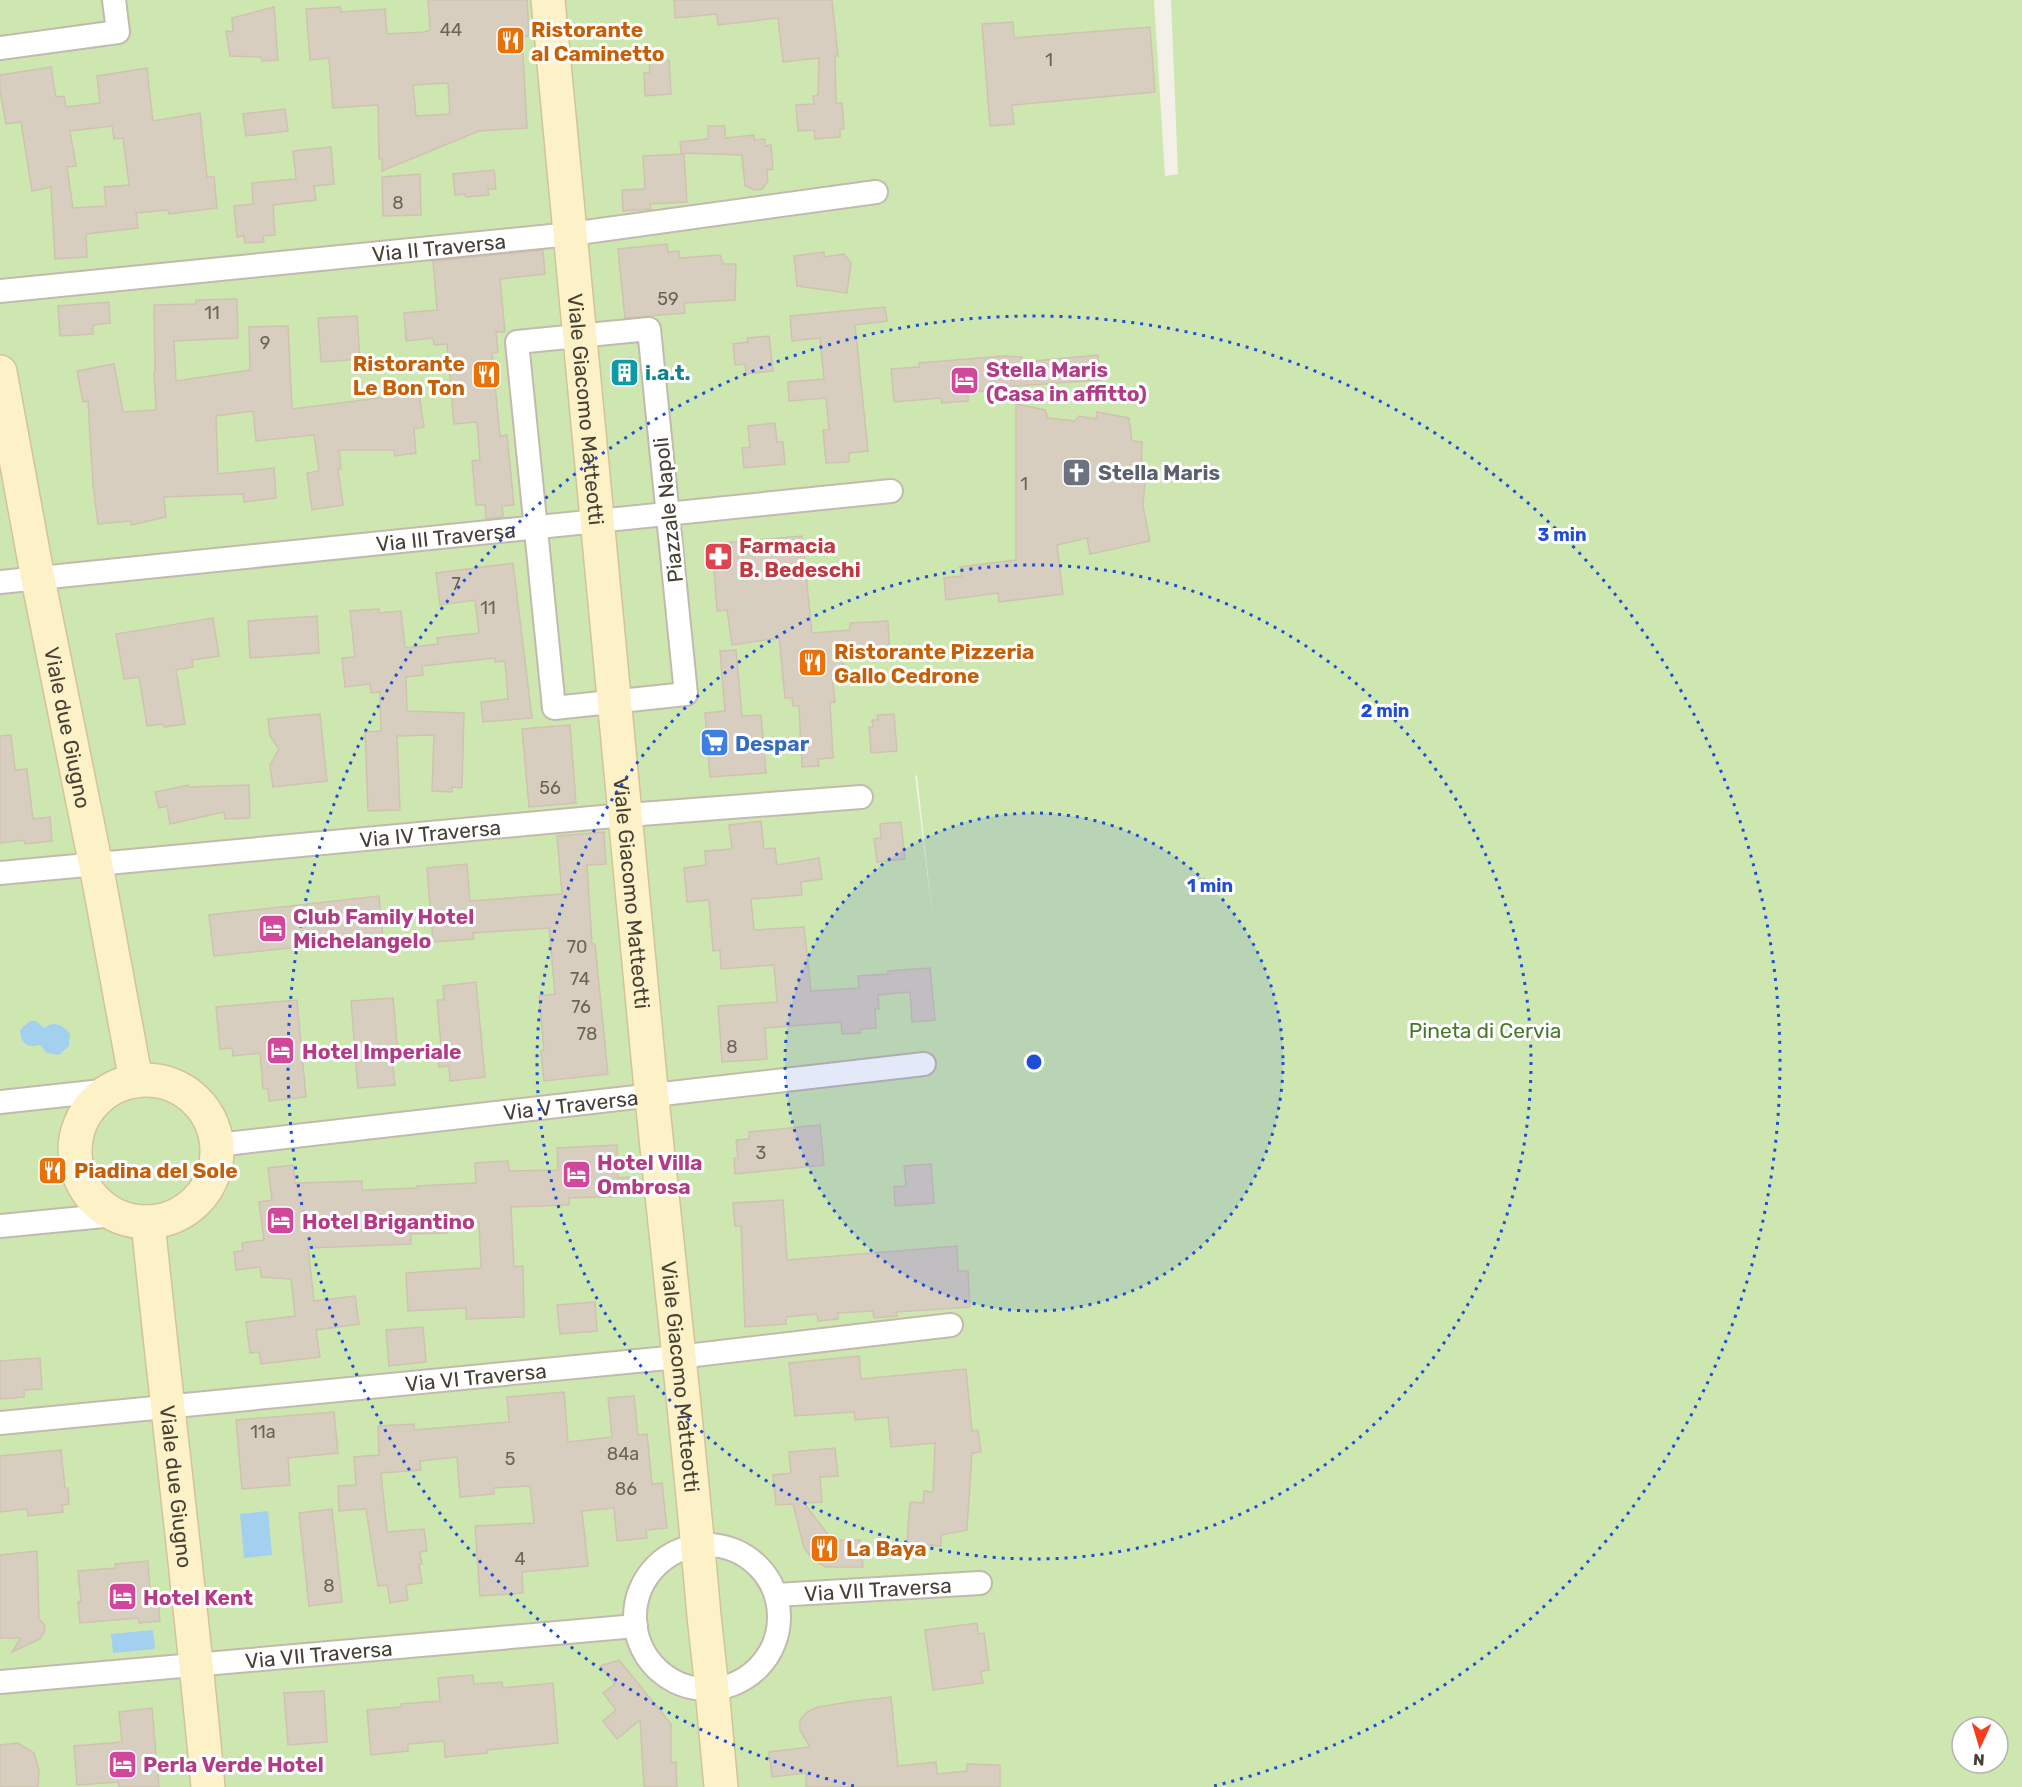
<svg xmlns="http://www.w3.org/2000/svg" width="2022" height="1787" font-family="Rubik,sans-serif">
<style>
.green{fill:#cee7b1;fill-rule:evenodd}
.water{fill:#a4d0ef}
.building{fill:#d8cec0;stroke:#cfc3b0;stroke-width:1.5;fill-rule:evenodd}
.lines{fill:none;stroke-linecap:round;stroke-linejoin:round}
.street-casing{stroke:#c2baad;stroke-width:26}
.secondary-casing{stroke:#d2c398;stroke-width:36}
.street{stroke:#fff;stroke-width:22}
.secondary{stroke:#fdf1c7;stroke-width:33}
.ring{fill:none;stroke:#1d4ed8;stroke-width:3;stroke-dasharray:3 6}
.labels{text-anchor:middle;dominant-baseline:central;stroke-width:6;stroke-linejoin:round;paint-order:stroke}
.number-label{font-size:18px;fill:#6a6458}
.food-label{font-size:21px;font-weight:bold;fill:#c56008;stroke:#fff;text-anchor:start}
.street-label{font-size:21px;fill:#464036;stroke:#fff}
.hotel-label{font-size:21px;font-weight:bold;fill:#b23c85;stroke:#fff;text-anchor:start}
.culture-label{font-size:21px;font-weight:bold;fill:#0d838f;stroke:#fff;text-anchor:start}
.worship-label{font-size:21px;font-weight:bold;fill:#5b616d;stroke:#fff;text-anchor:start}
.health-label{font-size:21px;font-weight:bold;fill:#be3a42;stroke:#fff;text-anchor:start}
.shop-label{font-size:21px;font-weight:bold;fill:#366cbe;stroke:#fff;text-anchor:start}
.park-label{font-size:21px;fill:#47772a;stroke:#fff}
.centre{fill:#1d4ed8;stroke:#fff;stroke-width:3}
.ring-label{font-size:18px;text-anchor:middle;font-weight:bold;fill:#1d4ed8;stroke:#fff;stroke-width:6;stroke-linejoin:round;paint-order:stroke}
</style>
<rect width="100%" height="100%" fill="#f3f0e7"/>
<path class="green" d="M0,0H1154L1165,176L1178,174L1171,0H2022V1787H0ZM917,775L933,920L915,776ZM1962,1727H1998V1763H1962Z"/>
<path class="water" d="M30,1021H36L44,1028C54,1020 63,1025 70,1034L69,1046L59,1055L47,1053L40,1045C27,1048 21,1044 20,1030Z
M268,1511L272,1555L244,1558L240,1514Z
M153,1630L155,1649L113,1653L111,1634Z"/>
<path class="building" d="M428,0H527L529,36L522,37L527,128L479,131L382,171V159H379L378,105L333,108L329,58L310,60L306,9L340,7L341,12L385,9L387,34L424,32L430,30ZM448,83L450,114L416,116L413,85Z
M674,0H832L838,56H835L836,103H842L844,129H840V137L815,139L814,130L798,131L796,105L814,104L813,96L818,95L819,58L783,62L778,18L718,25L717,14L675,18Z
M274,7L278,60L262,61L261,57L230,56L226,31L233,32L232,18Z
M1013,22L1014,38L1150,27L1155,92L1012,105L1014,124L990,126L982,24Z
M669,60L671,94L645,96L644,73L650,72L649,61Z
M51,67L56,97L64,96L66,107L100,103L97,76L147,68L153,121L200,113L207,177H214L217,208L169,214L168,210L136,213L138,228L86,234L87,257L55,259L51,187L32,191L21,122L6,124L0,91V75ZM112,126L114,139L123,138L129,185L104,187L106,206L73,208L67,167L76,166L70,131Z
M285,109L288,131L246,136L243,114Z
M708,126H725V138L754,135V140L765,139V146L771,145L773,169L767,170L768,181L762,189L755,190L745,186L742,155L681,153L680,142L708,139Z
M331,147L334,184L314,186L316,200L273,205L275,235L263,236L264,242L245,243L244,236L237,237L234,206L253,204L252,183L296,179L293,151Z
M684,154L687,202L650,204L651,209L623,211L622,190L645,189L643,156Z
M494,170L496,189H488L489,195L466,197L465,194L455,195L453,174Z
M420,174L421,215L383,216L382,177Z
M667,244L668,252L679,251L680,258L720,255L723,264H736L735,300L684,303L685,313L625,318L618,249Z
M543,250L545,274L500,279L505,332H496L498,352L492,353L500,436L507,435L514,505L502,506L503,517L486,519L485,505H476L472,461L480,460L477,422L454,424L447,344L434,345L433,338L406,341L404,313L437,310L433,261Z
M824,252V257L844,254L851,263L847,293L797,286L794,256Z
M237,299L238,338L174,341L176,381L250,370L249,327L288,326L292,409L419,393L424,427L414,429L416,453L395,456L394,450H339L341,469H338L343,505L312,510L307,473L319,471L314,435L256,441L253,411L216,416L218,474L274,468L276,498L244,502L243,494L164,497L166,517L131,525V521L98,524L93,485L88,401L83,402L77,371L114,364L123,412L156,410L154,372H155L154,305L196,304V300Z
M109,302L110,323L93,325V334L60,336L58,306Z
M885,307L887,321L855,325L868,451L849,453V462L826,463L823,430H829L826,398L789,401L788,382L824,379L820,338L792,341L790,316Z
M357,316L360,359L321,362L318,318Z
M769,336L773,371L746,374L745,364L735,365L733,344L748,342L747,338Z
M1098,355L1100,380L986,388L985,391L968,392V401L942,403L941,398L894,402L891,369L919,367V363L1004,356L1022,357V362Z
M631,358L633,385L616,386L614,360Z
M1016,404L1045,410L1048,418L1075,421L1079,416L1096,419L1097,412L1129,418L1132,441L1142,442L1141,479L1145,480L1143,506L1150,541L1090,554L1087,538L1057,545L1063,594L999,602L998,593L946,600L944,578L962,576L960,567L1016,560Z
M775,423L777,442H783L785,464L744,468L742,448L750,447L748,426Z
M802,536L812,633L850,630V623L888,621L890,656L843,658L845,674L832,675L835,702L830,703L833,758L818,759L819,766L802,767L799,706H793L792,698H785L779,638L732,645L727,610L717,611L712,544Z
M513,563L532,718L483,722L481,702L508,699L505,661L495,662V658L422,666L423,675L406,677L407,711L464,713L462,788L452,787V792L432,791L434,735L397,736L400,810L368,811L365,732L381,731L380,692L371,693L370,684L345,687L342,658L355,657L350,611L379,609V613L401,611L405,648L438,644L437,638L479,633L475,600L440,605L436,573Z
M317,616L319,653L250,658L248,621Z
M213,618L219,656L192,660L193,667L176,670L185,724L164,727L163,724L147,726L139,677L124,679L116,634Z
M736,650L742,716L761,715L766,773L710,777L705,713L725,711L720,651Z
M320,714L327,781L273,787L270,765L279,749L270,736L268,719Z
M894,714L897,751L871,753L869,727H873L872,720H878L877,715Z
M570,725L576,803L529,807L522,729Z
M11,735L15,770L27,769L33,819L50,817L52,841L25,844L24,840L0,843V736Z
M188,785L189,787L249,785L250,818L225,819L224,812L170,824L167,806L159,808L155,792Z
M761,821L764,849L775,848L777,865L819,858L822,879L801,882L802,895L751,899L754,930L804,927L811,991L859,988L858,976L888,974V971L930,968L935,1020L912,1022L910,992L878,995L879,1009H875L876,1028L860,1029V1033L842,1034L841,1022L765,1028L767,1059L722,1062L718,1006L777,1002L774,965L721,969L720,950L713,951L709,900L687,902L684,868L706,865L705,851L732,849L729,825Z
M901,822L905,859L877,862L874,839L881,838L880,824Z
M604,832L606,864L587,865L592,944H595L608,1074L544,1081L541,1051L544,1050L539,996L555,994L549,928L473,933L474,939L433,942L427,868L467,864L470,901L562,894L557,836Z
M379,896L383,938L214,956L209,915Z
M476,982L485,1077L450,1081L449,1066L439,1067L437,1048L441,1047L437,1000H444L443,986Z
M393,998L398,1055L392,1056L395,1085L358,1088L351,1001Z
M297,1000L306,1097L269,1101L268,1089H263L260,1053L233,1056L232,1048L220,1049L216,1007Z
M820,1125L824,1165L735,1174L734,1158H738L736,1140L749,1139V1132Z
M617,1145L618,1178L631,1177L632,1196L569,1198V1205L511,1207L514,1267L523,1266L524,1317L466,1319V1308L408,1311L406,1273L481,1268L479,1222L447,1223V1233L411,1234V1244L308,1248L314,1301L355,1296L359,1324L316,1330L320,1357L261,1364L259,1352L250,1353L246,1322L295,1316L291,1279L261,1277L260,1267L236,1270L234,1252L243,1251L242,1243L264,1240L259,1202L272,1200L268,1168L293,1165L295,1183L362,1181V1190L418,1188L417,1186L476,1183L475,1163L508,1161L509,1171L558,1170L557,1148Z
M931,1164L934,1203L895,1206L894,1187L906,1186L904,1166Z
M783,1200L787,1260L957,1246L958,1271H968L970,1307L896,1312L897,1316L874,1318L873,1311L838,1313V1319L818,1321L817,1314L786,1317V1324L745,1327L741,1226H735L733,1203Z
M595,1302L597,1331L560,1334L557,1305Z
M423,1327L426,1362L389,1366L386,1330Z
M859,1356L861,1379L966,1369L972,1431L978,1430L981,1452L972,1453L967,1530L941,1535V1546L907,1543L910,1502L923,1503L924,1491L933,1492L935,1443L891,1447L888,1417L855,1420L854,1412L795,1416L789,1363Z
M40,1358L42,1389L24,1390V1397L0,1399V1361Z
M564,1392L568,1442L612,1437L608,1398L634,1396L638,1435L647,1434L652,1484L662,1483L667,1528L646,1530L647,1538L617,1541L614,1508L582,1511L588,1566L522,1572L523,1593L480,1596L475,1526L534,1523L530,1486L494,1488V1494L460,1497L457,1457L420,1461L421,1470L381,1473L387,1532L424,1529L427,1551L420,1552L422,1564H419L422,1583L406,1585L408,1600L390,1603L387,1585L378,1586L366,1509L339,1511L338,1486L356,1485L354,1457L379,1455L378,1426L414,1424V1430L509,1422L507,1397Z
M334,1412L338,1453L288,1458L290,1485L242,1489L236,1420Z
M835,1448L838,1476L820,1477L822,1502L804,1503L829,1536L838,1540H860L863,1567H826L813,1560L804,1548L793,1504L776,1505L773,1475L791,1473L789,1452Z
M61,1450L65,1488H68L69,1504L62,1505L63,1512L28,1516L27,1509L0,1512V1456Z
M332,1509L342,1602L309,1606L299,1513Z
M37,1551L39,1619L44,1624L45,1630L40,1639L12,1652L21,1638H0V1555Z
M148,1561L150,1589L157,1588L160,1621L139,1623L138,1618L80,1623L78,1602L81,1601L78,1571L116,1568L115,1564Z
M977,1623L978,1634L984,1633L989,1670L981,1671L983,1683L933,1690L925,1630Z
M619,1660L671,1724V1763L676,1762L677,1787H644L640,1720L617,1739L603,1721L616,1710L603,1693L615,1684L600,1666Z
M473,1675L474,1684L502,1682L503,1688L553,1683L558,1743L487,1750V1753L445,1757L444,1741L408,1744V1751L371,1755L367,1710L401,1707V1704L440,1701L438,1678Z
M324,1691L327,1742L288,1745L284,1693Z
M891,1697L898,1766L936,1762L937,1774L967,1771V1764L1000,1765V1787H806V1773L772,1777L769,1752L810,1747L800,1730V1720L807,1712L818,1707L855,1701Z
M152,1708L159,1787H119L118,1782L77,1785L74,1746L122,1742L119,1712Z
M18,1743L34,1753L39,1770L38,1787H0V1745Z"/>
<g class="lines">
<defs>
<g id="street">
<path d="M0,48L118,32L114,0"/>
<path id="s1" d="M0,291L571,234L876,192"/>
<path d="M649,329L686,694L554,708L517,342Z"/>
<path id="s2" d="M0,582L891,491"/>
<path id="s3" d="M0,873L602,817L861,797"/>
<path d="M0,1102L111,1090"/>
<path id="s4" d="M217,1145L924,1064"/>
<path d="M0,1226L114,1215"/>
<path id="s5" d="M0,1423L678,1357L951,1325"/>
<circle cx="707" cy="1617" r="72"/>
<path id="s6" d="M776,1595L980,1583"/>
<path id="s7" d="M0,1682L636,1626"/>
</g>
<g id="secondary">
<path id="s8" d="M548,0C582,363 616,726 651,1089C669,1265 689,1440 704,1616L712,1689L721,1787"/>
<path id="s9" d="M0,372L38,579L99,881L136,1081"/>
<circle cx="146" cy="1151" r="71"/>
<path id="s10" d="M148,1222C167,1411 191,1598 208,1787"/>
</g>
</defs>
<use href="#street" class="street-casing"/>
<use href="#secondary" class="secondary-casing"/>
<use href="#street" class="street"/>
<use href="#secondary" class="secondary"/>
</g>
<circle cx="1034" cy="1062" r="249" fill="#1d4ed8" fill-opacity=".12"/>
<g class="ring">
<circle cx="1034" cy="1062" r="249"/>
<circle cx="1034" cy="1062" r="497"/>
<path d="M854 1786A746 746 0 1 1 1214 1786"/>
</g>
<defs>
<symbol id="restaurant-square" viewBox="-11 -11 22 22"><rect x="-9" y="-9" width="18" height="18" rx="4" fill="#e8710a" stroke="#fff"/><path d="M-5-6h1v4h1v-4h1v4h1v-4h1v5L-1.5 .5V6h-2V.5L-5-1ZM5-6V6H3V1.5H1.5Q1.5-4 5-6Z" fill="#fff"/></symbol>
<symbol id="building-square" viewBox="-11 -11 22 22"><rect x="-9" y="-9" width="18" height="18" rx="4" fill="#0f9aa8" stroke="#fff"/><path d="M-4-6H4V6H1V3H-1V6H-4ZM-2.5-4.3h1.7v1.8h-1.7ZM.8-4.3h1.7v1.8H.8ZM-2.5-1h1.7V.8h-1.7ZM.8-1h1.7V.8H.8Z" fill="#fff"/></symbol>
<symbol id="hotel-square" viewBox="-11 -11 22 22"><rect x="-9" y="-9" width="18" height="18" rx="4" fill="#d1479c" stroke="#fff"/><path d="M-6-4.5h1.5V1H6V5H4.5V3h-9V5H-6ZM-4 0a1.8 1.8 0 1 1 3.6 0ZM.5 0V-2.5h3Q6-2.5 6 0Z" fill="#fff"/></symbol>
<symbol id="church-square" viewBox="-11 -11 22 22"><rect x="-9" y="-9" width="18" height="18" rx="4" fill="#6b7280" stroke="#fff"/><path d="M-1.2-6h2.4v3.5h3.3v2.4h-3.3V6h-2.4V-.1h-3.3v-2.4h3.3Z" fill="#fff"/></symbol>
<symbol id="pharmacy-square" viewBox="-11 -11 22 22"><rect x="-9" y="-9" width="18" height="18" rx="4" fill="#e0444e" stroke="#fff"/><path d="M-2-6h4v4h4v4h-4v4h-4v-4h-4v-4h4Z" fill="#fff"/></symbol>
<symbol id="supermarket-square" viewBox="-11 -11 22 22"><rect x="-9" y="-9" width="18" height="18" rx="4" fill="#3f7fe0" stroke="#fff"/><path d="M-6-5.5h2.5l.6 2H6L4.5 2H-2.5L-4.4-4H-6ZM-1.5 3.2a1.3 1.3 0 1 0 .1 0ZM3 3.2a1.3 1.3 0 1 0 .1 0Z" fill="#fff"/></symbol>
</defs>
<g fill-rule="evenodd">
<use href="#restaurant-square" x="494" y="24" width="33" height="33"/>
<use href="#building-square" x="608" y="356" width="33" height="33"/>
<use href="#restaurant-square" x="470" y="358" width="33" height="33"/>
<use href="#hotel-square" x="948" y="364" width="33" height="33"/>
<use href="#church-square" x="1060" y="456" width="33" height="33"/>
<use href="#pharmacy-square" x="702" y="540" width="33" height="33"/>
<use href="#restaurant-square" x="796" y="646" width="33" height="33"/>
<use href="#supermarket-square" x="698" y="726" width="33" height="33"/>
<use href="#hotel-square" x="256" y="912" width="33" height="33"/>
<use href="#hotel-square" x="264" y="1034" width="33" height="33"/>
<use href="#restaurant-square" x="36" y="1154" width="33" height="33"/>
<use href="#hotel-square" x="560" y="1158" width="33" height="33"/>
<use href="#hotel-square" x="264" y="1204" width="33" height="33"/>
<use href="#restaurant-square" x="808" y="1532" width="33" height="33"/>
<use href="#hotel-square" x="106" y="1580" width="33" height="33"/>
<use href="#hotel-square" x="106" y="1748" width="33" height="33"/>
</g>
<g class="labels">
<g class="number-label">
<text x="451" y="30">44</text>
<text x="1049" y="60">1</text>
<text x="398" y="203">8</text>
<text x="668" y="299">59</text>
<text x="212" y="313">11</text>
<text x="265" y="343">9</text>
<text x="1024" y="484">1</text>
<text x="456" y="584">7</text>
<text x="488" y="608">11</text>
<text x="550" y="788">56</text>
<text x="577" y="947">70</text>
<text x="580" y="979">74</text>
<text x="581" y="1007">76</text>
<text x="587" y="1034">78</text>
<text x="732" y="1047">8</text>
<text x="761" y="1153">3</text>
<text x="263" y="1432">11a</text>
<text x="623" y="1454">84a</text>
<text x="510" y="1459">5</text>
<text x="626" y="1489">86</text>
<text x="520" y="1559">4</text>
<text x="329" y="1586">8</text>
</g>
<g class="food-label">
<text x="531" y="29">Ristorante<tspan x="531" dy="24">al Caminetto</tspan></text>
<text x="465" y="363" text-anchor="end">Ristorante<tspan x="465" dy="24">Le Bon Ton</tspan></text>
<text x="834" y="651">Ristorante Pizzeria<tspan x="834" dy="24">Gallo Cedrone</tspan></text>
<text x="74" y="1170">Piadina del Sole</text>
<text x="846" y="1548">La Baya</text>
</g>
<g class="street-label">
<text stroke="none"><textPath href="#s1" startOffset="441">Via II Traversa</textPath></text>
<text stroke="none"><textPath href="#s8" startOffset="411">Viale Giacomo Matteotti</textPath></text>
<text transform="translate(668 510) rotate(-96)">Piazzale Napoli</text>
<text stroke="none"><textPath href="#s2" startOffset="448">Via III Traversa</textPath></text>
<text stroke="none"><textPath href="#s9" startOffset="362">Viale due Giugno</textPath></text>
<text stroke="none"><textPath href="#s3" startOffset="432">Via IV Traversa</textPath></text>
<text stroke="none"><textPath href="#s8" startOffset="897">Viale Giacomo Matteotti</textPath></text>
<text stroke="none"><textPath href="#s4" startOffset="356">Via V Traversa</textPath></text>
<text stroke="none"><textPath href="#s5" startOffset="478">Via VI Traversa</textPath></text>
<text stroke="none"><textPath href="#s8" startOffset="1383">Viale Giacomo Matteotti</textPath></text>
<text stroke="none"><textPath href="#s10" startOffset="266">Viale due Giugno</textPath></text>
<text stroke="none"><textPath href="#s6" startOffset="102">Via VII Traversa</textPath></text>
<text stroke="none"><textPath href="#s7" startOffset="320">Via VII Traversa</textPath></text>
</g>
<g class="hotel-label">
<text x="986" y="369">Stella Maris<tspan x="986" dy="24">(Casa in affitto)</tspan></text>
<text x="293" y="916">Club Family Hotel<tspan x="293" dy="24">Michelangelo</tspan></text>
<text x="302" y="1051">Hotel Imperiale</text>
<text x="597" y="1162">Hotel Villa<tspan x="597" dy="24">Ombrosa</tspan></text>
<text x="302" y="1221">Hotel Brigantino</text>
<text x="143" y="1597">Hotel Kent</text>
<text x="143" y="1764">Perla Verde Hotel</text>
</g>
<g class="culture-label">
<text x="645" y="372">i.a.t.</text>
</g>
<g class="worship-label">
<text x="1098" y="472">Stella Maris</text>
</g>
<g class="health-label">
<text x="739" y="545">Farmacia<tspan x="739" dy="24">B. Bedeschi</tspan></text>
</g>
<g class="shop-label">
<text x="735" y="743">Despar</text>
</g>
<g class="park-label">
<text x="1485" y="1030">Pineta di Cervia</text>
</g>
</g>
<circle cx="1034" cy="1062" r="9" class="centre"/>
<g class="ring-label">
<text x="1562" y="541">3 min</text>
<text x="1385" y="717">2 min</text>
<text x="1210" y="892">1 min</text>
</g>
<g transform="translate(1980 1745) rotate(184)"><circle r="28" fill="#ffffff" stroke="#b5b3af" stroke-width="1.5"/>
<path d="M0-4.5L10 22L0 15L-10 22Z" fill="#f63e1c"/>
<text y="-9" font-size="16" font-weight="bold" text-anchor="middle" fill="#464036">N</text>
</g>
</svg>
